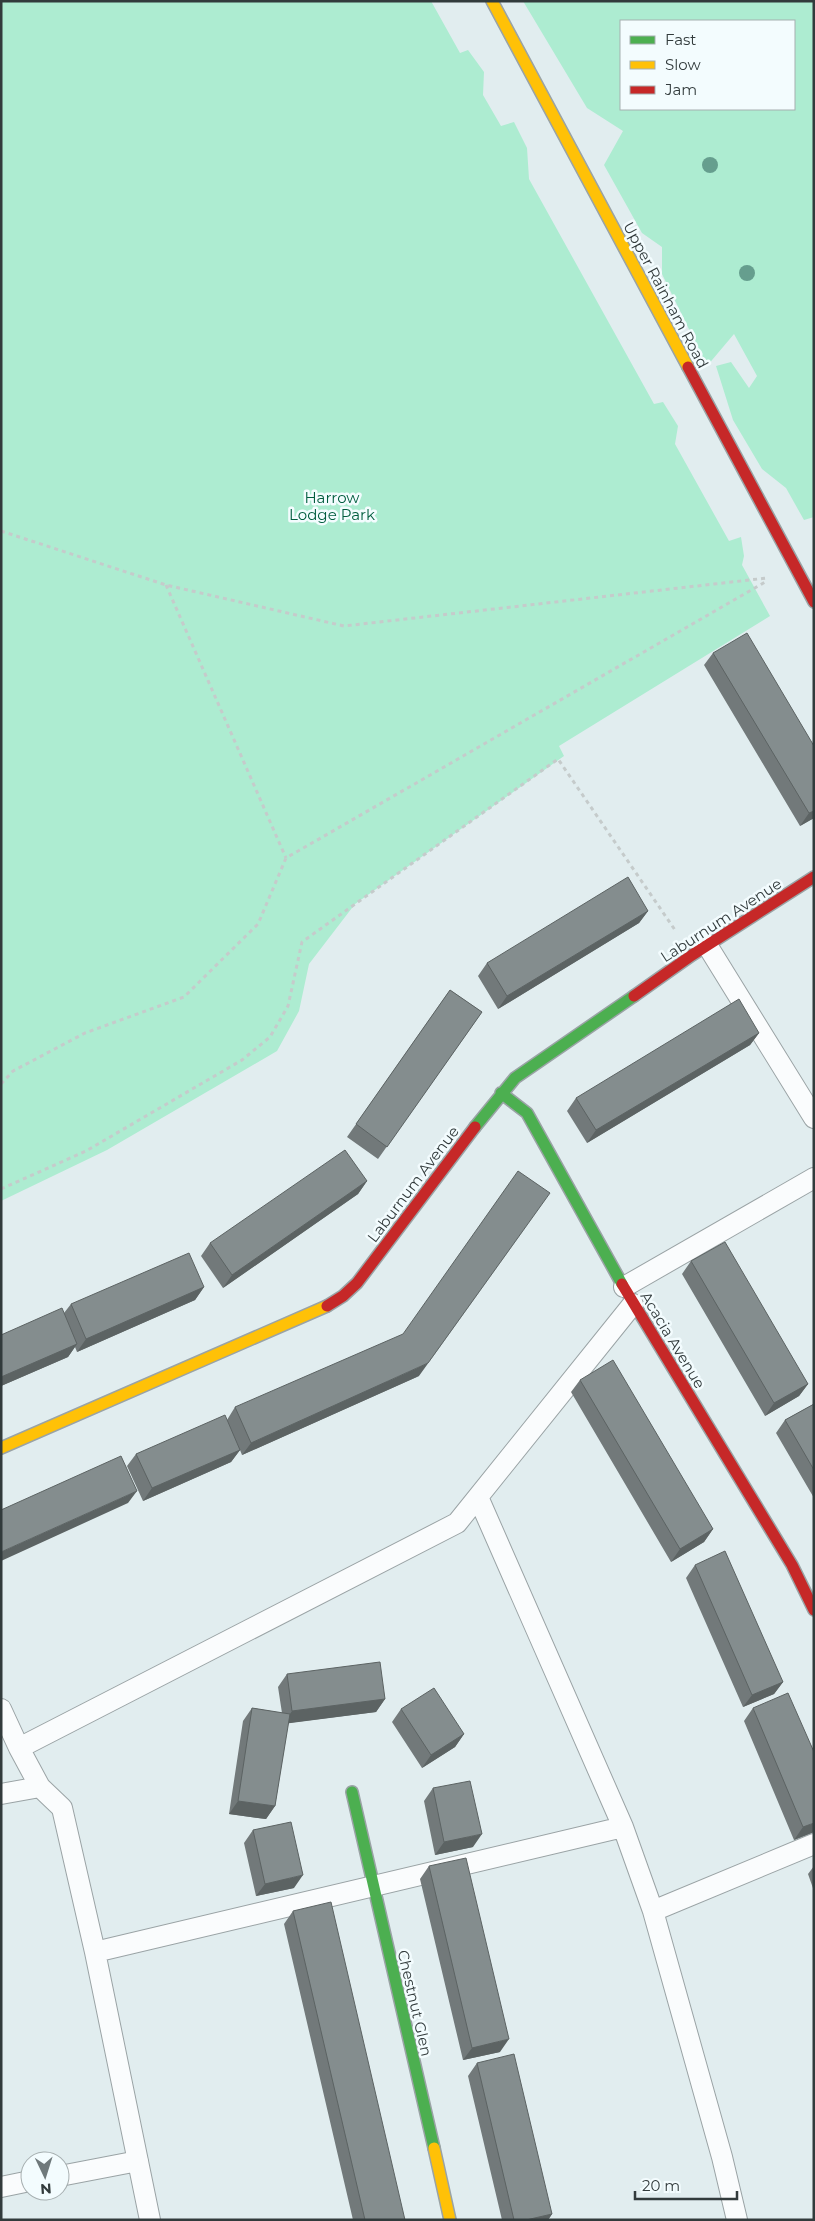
<svg xmlns="http://www.w3.org/2000/svg" width="815" height="2221" font-family="Montserrat,sans-serif">
<style>
.green{fill:#adecd1;fill-rule:evenodd}
.lines{fill:none;stroke-linecap:round;stroke-linejoin:round}
.lane-casing{stroke:#9aa3a5;stroke-width:22}
.fast-casing{stroke:#9aa3a5;stroke-width:14}
.slow-casing{stroke:#9aa3a5;stroke-width:14}
.jam-casing{stroke:#9aa3a5;stroke-width:14}
.path{stroke:#c5cbcb;stroke-width:3;stroke-dasharray:4 4;stroke-linecap:butt}
.lane{stroke:#fafcfd;stroke-width:20}
.fast{stroke:#4caf50;stroke-width:11}
.slow{stroke:#ffc107;stroke-width:11}
.jam{stroke:#c62828;stroke-width:11}
.tree{fill:#669e8e}
.wall{fill:#72797a}
.shaded-wall{fill:#5c6363}
.building{fill:#848d8e;stroke:#5c6363}
.labels{text-anchor:middle;dominant-baseline:central;stroke-width:5;stroke-linejoin:round;paint-order:stroke}
.street-label{font-size:15px;fill:#323b3c;stroke:#f3fcfe}
.park-label{font-size:15px;fill:#015d3e;stroke:#f3fcfe}
</style>
<rect width="100%" height="100%" fill="#e1edef"/>
<path class="green" d="M1,1H431L460,53L468,50L484,72L483,95L501,126L514,122L527,148L529,179L654,404L663,402L678,426L675,444L729,541L741,537L744,556L742,565L770,616L559,746L564,756L355,904L309,964L299,1011L277,1051L107,1150L1,1201Z
M523,1H814V517L804,520L786,488L762,469L733,420L716,366L731,362L749,388L757,376L734,334L707,366L662,274V247L642,233L604,165L623,131L587,108ZM621,21H794V109H621Z"/>
<g class="lines">
<defs>
<path id="lane" d="M707,945L814,1118
M624,1287L814,1178
M478,1497L623,1827L653,1911L722,2157L737,2220
M1,1709L19,1748
M1,1794L40,1787
M653,1911L814,1844
M95,1952L623,1827
M60,2176L138,2161
M1,2187L30,2181
M150,2220L95,1952L62,1808L40,1787L19,1748L457,1523L633,1304"/>
<path id="fast" d="M501,1093L527,1113L622,1284
M475,1127L515,1078L634,996
M352,1792L434,2148"/>
<path id="slow" d="M492,1L688,367
M1,1448L327,1306
M434,2148L450,2220"/>
<path id="jam" d="M688,367L814,602
M634,996L692,955L814,877
M622,1284L792,1565L814,1610
M327,1306L343,1296L357,1283L475,1127"/>
</defs>
<use href="#lane" class="lane-casing"/>
<use href="#fast" class="fast-casing"/>
<use href="#slow" class="slow-casing"/>
<use href="#jam" class="jam-casing"/>
<path class="path" d="M1,531L166,585L344,626L767,578
M166,585L286,858
M1,1084L13,1071L85,1033L184,997L258,924L286,858L767,581
M1,1189L86,1151L242,1060L270,1037L288,1006L302,942L558,759L675,930"/>
<use href="#lane" class="lane"/>
<use href="#fast" class="fast"/>
<use href="#slow" class="slow"/>
<use href="#jam" class="jam"/>
</g>
<g class="tree">
<circle cx="710" cy="165" r="8"/>
<circle cx="747" cy="273" r="8"/>
</g>
<path class="wall" d="M713,653L814,746V818L800,826L704,665Z
M648,911L639,923L498,1009L478,976L487,963Z
M450,990L482,1012L378,1159L347,1137Z
M759,1033L750,1045L587,1143L567,1111L576,1098Z
M367,1181L358,1194L223,1288L201,1256L210,1243Z
M691,1261L808,1384L799,1396L765,1416L682,1274Z
M204,1287L195,1300L77,1352L75,1347L68,1357L1,1386V1335L64,1313L71,1304Z
M419,1376L242,1455L240,1450L231,1462L143,1501L127,1466L136,1454L227,1420L235,1407Z
M580,1380L713,1529L704,1542L671,1562L571,1392Z
M814,1404V1498L776,1433L785,1420Z
M695,1565L783,1682L774,1694L743,1707L686,1578Z
M287,1674L385,1699L376,1712L288,1723L275,1806L266,1819L229,1814L243,1721L252,1708L282,1713L278,1687Z
M753,1708L814,1832L794,1840L744,1721Z
M401,1709L464,1734L455,1747L422,1768L392,1722Z
M433,1788L473,1847L435,1855L424,1801Z
M253,1830L294,1888L256,1896L244,1843Z
M429,1866L500,2052L463,2060L420,1879Z
M814,1866V1891L808,1874Z
M293,1911L405,2220H353L284,1924Z
M477,2063L552,2214L548,2220H502L468,2076Z"/>
<path class="shaded-wall" d="M814,811V818L800,826L809,813Z
M648,911L639,923L498,1009L507,996Z
M759,1033L750,1045L587,1143L596,1130Z
M367,1181L358,1194L223,1288L232,1275Z
M541,1206L419,1376L242,1455L251,1443L428,1363Z
M204,1287L195,1300L77,1352L86,1339Z
M77,1344L68,1357L1,1386V1377Z
M808,1384L799,1396L765,1416L774,1403Z
M240,1450L231,1462L143,1501L152,1488Z
M137,1491L128,1503L1,1561V1552Z
M713,1529L704,1542L671,1562L680,1549Z
M783,1682L774,1694L743,1707L752,1695Z
M385,1699L376,1712L283,1724L292,1711Z
M464,1734L455,1747L422,1768L431,1755Z
M238,1801L275,1806L266,1819L229,1814Z
M814,1823V1832L794,1840L803,1827Z
M482,1834L473,1847L435,1855L444,1842Z
M303,1875L294,1888L256,1896L265,1884Z
M509,2039L500,2052L463,2060L472,2048Z
M552,2214L548,2220H526Z"/>
<path class="building" d="M747,633L814,746V811L809,813L713,653Z
M628,877L648,911L507,996L487,963Z
M450,990L482,1012L387,1147L356,1124Z
M739,999L759,1033L596,1130L576,1098Z
M345,1150L367,1181L232,1275L210,1243Z
M518,1171L550,1193L428,1363L251,1443L235,1407L403,1334Z
M725,1242L808,1384L774,1403L691,1261Z
M189,1253L204,1287L86,1339L71,1304Z
M62,1308L77,1344L1,1377V1335Z
M613,1360L713,1529L680,1549L580,1380Z
M814,1404V1470L785,1420Z
M225,1415L240,1450L152,1488L136,1454Z
M121,1456L137,1491L1,1552V1510Z
M725,1551L783,1682L752,1695L695,1565Z
M380,1662L385,1699L292,1711L287,1674Z
M434,1688L464,1734L431,1755L401,1709Z
M788,1693L814,1752V1823L803,1827L753,1708Z
M252,1708L290,1714L275,1806L238,1801Z
M470,1781L482,1834L444,1842L433,1788Z
M291,1822L303,1875L265,1884L253,1830Z
M466,1858L509,2039L472,2048L429,1866Z
M331,1902L405,2220H365L293,1911Z
M514,2054L552,2214L526,2220H514L477,2063Z"/>
<g class="labels">
<g class="street-label">
<text transform="translate(666 295) rotate(62)">Upper Rainham Road</text>
<text transform="translate(721 920) rotate(-33)">Laburnum Avenue</text>
<text transform="translate(413 1184) rotate(-53)">Laburnum Avenue</text>
<text transform="translate(673 1340) rotate(59)">Acacia Avenue</text>
<text transform="translate(415 2003) rotate(77)">Chestnut Glen</text>
</g>
<g class="park-label">
<text x="332" y="497">Harrow<tspan x="332" dy="17">Lodge Park</tspan></text>
</g>
</g>
<rect width="815" height="2221" fill="none" stroke="#323b3c" stroke-width="5"/>
<rect x="620" y="20" width="175" height="90" fill="#f3fcfe" stroke="#a6afb0"/>
<rect x="630" y="36" width="25" height="8" fill="#4caf50" stroke="#a6afb0"/>
<text x="665" y="45" font-size="15" fill="#323b3c">Fast</text>
<rect x="630" y="61" width="25" height="8" fill="#ffc107" stroke="#a6afb0"/>
<text x="665" y="70" font-size="15" fill="#323b3c">Slow</text>
<rect x="630" y="86" width="25" height="8" fill="#c62828" stroke="#a6afb0"/>
<text x="665" y="95" font-size="15" fill="#323b3c">Jam</text>
<g transform="translate(45 2176) rotate(176)"><circle r="24" fill="#f3fcfe" stroke="#a6afb0"/>
<path d="M0-4L9 19L0 12L-9 19Z" fill="#6f797b"/>
<text y="-8" font-size="14" font-weight="bold" text-anchor="middle" fill="#323b3c">N</text>
</g>
<path d="M635 2191v8h102v-8" fill="none" stroke="#323b3c" stroke-width="2.5"/>
<text x="642" y="2191" font-size="15" fill="#323b3c" stroke="#f3fcfe" stroke-width="4" paint-order="stroke">20 m</text>
</svg>
